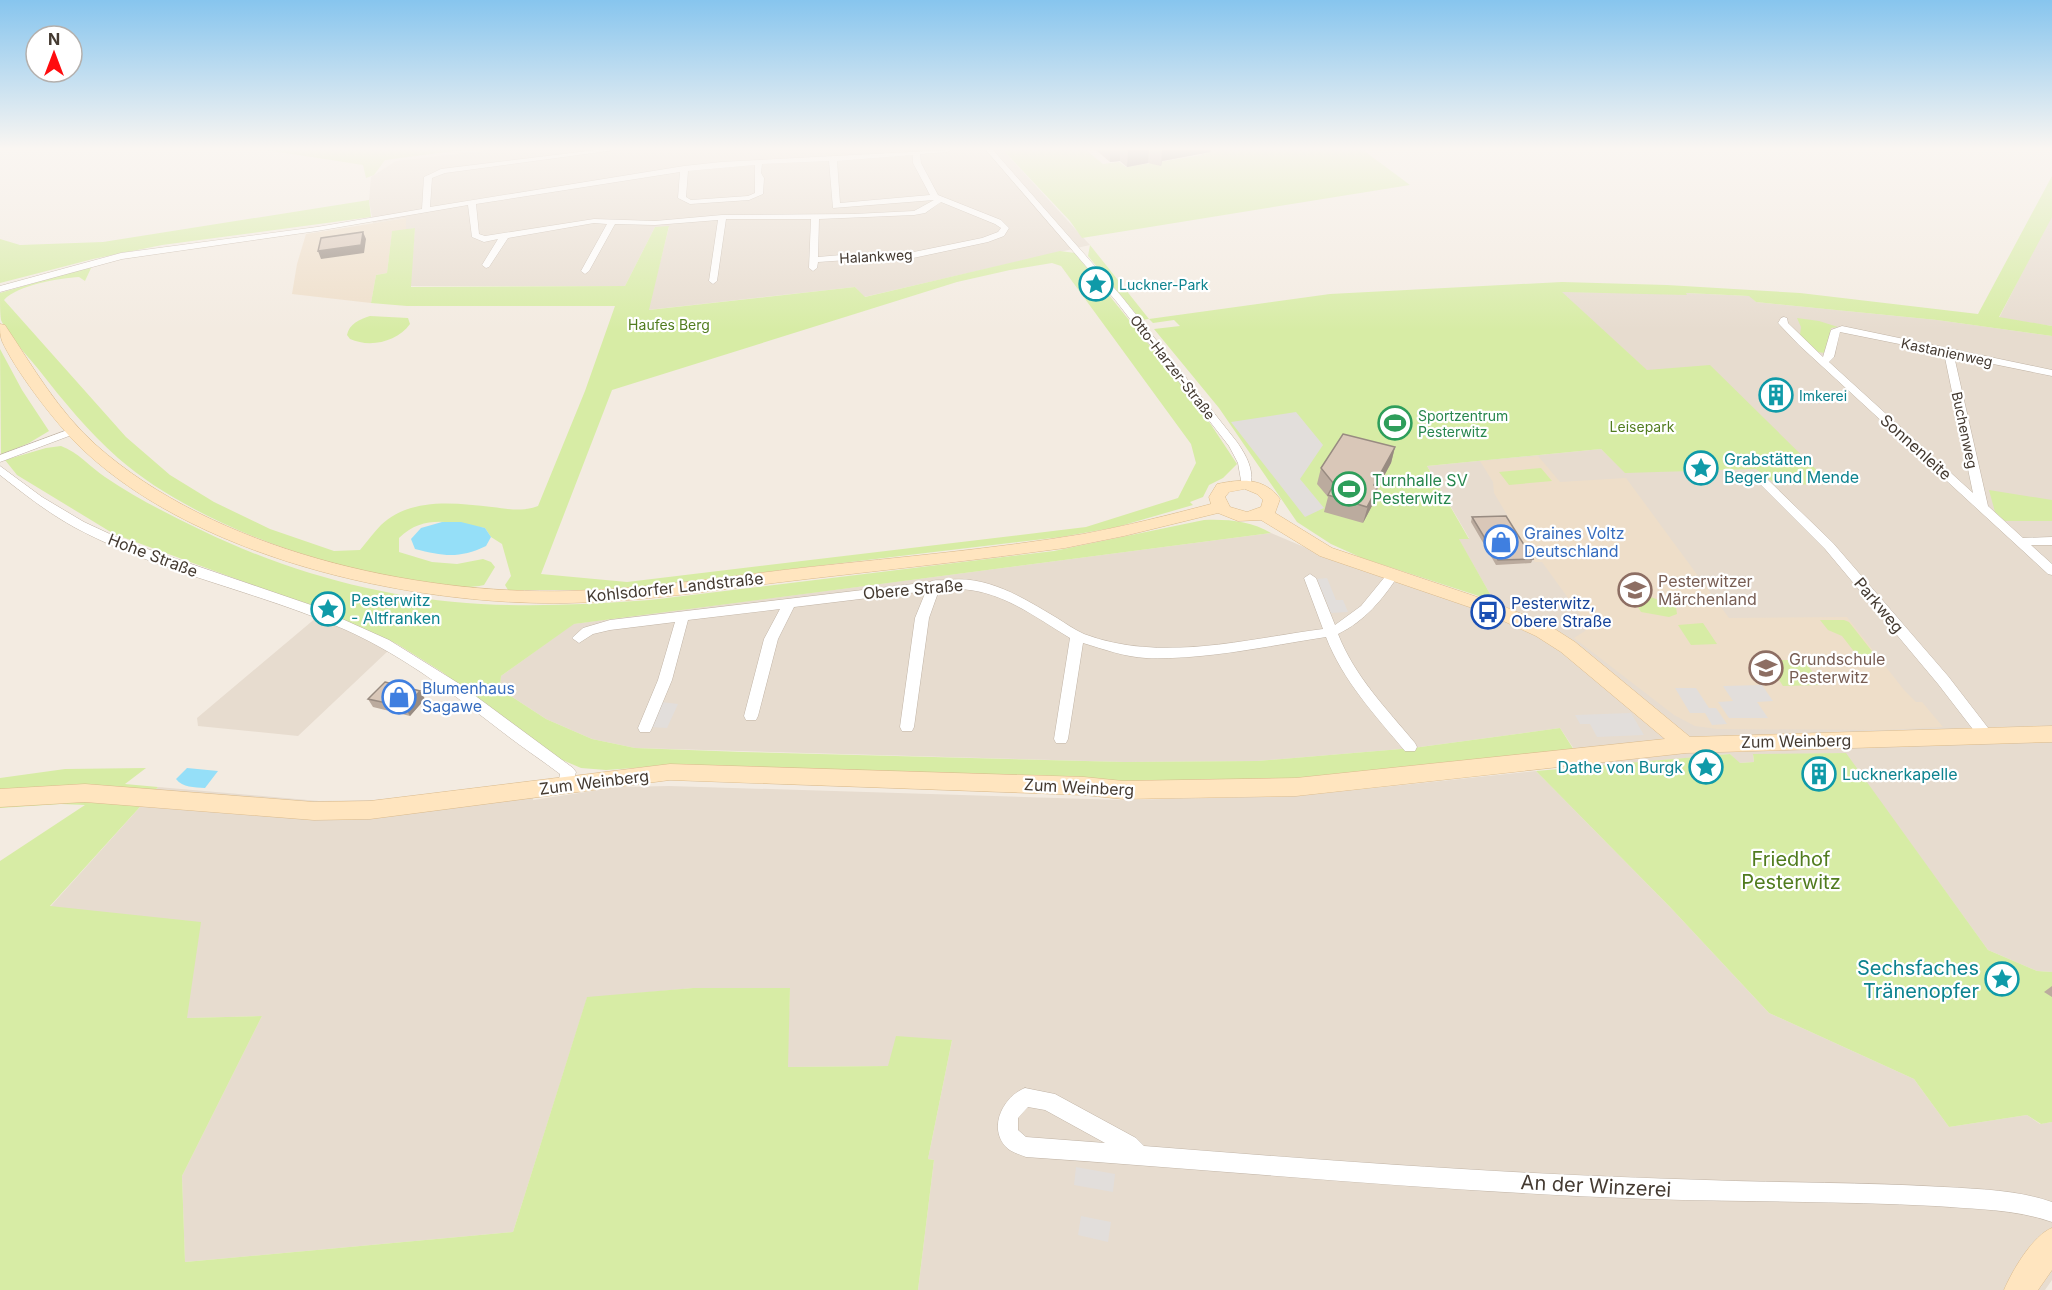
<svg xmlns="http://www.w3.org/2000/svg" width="2052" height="1290" font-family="Inter,sans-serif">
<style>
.residential{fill:#e7dccf}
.education{fill:#eedec9}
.green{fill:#d7eca5;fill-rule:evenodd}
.parking{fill:#e2dedb}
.water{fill:#95dff8}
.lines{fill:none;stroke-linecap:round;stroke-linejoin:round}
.street-casing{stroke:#c1b4a6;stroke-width:1}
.secondary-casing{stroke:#dbbb8d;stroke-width:1}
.street{fill:#fff;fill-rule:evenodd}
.secondary{fill:#ffe5bf;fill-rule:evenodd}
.wall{fill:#bbab9e}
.shaded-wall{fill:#988b81}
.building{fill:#d9c7b8;stroke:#988b81;stroke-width:1.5}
.labels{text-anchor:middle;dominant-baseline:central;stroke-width:4.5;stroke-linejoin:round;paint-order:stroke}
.far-street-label{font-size:14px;fill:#443a31;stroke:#fff}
.far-culture-label{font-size:14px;fill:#0d838f;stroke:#fff;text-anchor:start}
.far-park-label{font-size:14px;fill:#517c1f;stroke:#fff}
.far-leisure-label{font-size:14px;fill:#27864d;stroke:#fff;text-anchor:start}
.street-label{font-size:16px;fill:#443a31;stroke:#fff}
.culture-label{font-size:16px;fill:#0d838f;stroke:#fff;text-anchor:start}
.leisure-label{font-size:16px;fill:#27864d;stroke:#fff;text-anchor:start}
.shop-label{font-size:16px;fill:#366cbe;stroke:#fff;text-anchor:start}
.education-label{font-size:16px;fill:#785e54;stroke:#fff;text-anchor:start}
.transit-label{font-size:16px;fill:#164399;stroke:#fff;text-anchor:start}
.near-park-label{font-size:20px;fill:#517c1f;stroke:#fff}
.near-culture-label{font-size:20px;fill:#0d838f;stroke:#fff;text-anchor:end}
.near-street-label{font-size:20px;fill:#443a31;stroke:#fff}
</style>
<rect width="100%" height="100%" fill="#f3ebe1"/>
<path class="residential" d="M490,150H1003L1090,245L864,297L855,287L648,310L669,227H655L625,286H410L415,228L406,230L405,218L373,223L369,200L371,177L396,161Z
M2052,214V326L1999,318L2049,220Z
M1561,292L1685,293L1750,296L1756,302L1937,320L2052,336V972L2037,971L1988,950L1845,753L1753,755L1754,762L1739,763L1730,754L1586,767L1560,728L1413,748L1257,761L1124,762L635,748L592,739L546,719L500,689L501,676L573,624L1271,533L1349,566L1488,612L1494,601L1458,538H1469L1427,466L1601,449L1625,472L1755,469Z
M317,617L389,650L298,736L198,726L197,718Z
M1536,771L1670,907L1769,1013L1914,1079L1949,1127L2027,1115L2040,1124L2052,1122V1280L2045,1290H918L934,1160L928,1159L952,1040L888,1066L787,1067L790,988H693L587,998L513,1232L185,1262L182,1176L262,1016L187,1018L50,907L158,787L319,801L375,800L535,783L533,800L619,787L669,786L1122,800L1299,796Z"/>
<path class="education" d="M406,218V230L392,232L387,273L376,275L371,303L292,294L297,264L306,234Z
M1538,456L1560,482L1626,478L1729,618L1847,617L1904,690L1916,702H1922L1943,727L1884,730L1717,729L1695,726L1674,715L1574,638L1585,631L1587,626L1584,620L1542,562H1535L1494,493L1493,482L1480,461Z"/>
<path class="green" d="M266,150H461L385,160L374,175L366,178L363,165Z
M1003,150H1086L1103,164L1119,162L1126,167L1202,155L1196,150H1363L1410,185L1082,238L1070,221Z
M2052,176V217L1999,317L2052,326V336L1937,320L1756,302L1749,296L1686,293L1687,295L1562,292L1647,370L1710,365L1831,484L1777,485L1756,469L1625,473L1601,449L1427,466L1469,539H1459L1494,601L1362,558L1331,544L1297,522L1219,408L1154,329L1180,326L1174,320L1153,323L1149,319L1141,320L1088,256L1090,245L1149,319L1330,294L1562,282L1667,285L1800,293L1978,314Z
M369,200L371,217L162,245L93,259L0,283V239L20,245L103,242Z
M669,226L649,310L855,287L865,297L1060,251L1075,253L1200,408L1237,464L1223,478L1209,485L1203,497L1190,502L1193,505L1117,527L1061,537L615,590H508L505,585L511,576L502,544L491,537L485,528C454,523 424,513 399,538V552L432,562L457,564L483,559L491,562L495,567L484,585C458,591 426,582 399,578C308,563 188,519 118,458C89,432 63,401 39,370C28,356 8,336 1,320C0,313 0,300 0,293L92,266L85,281L79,277C60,278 17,285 4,300L126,437L170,475L214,502L270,529L334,551L360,550C367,542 373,533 381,525C411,497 455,503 492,507C509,509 522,512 538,506L585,391L615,306H407L371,303L376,275L387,273L392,231L415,228L411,287L625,286L655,227ZM1052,263L1061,266L1191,444L1196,463L1178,498L1086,527L627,582L541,574L612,390L957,282L1010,270Z
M370,316L408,318L410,324C397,342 370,348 350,339L347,335C349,324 360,319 370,316Z
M1797,318L1819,321L1838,327L1831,328L1825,353L1818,352L1800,335L1801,327Z
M0,349L22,390L49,431L29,443L1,455Z
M61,446C78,452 90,467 105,477C136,498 168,514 201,530C287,572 385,599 481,604C538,607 594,604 650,600L1054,551L1204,520C1227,519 1251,521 1271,533L574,624L501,676L500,689L546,719L592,739L635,748L743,752L1124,762L1257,761L1413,748L1560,728L1574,750L1293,779L1112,782L676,765L606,770L581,768L553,756L442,672L397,644L323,611L114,534L17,475L5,460L46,448Z
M1541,468L1552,481L1509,485L1499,472Z
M1989,490L2052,500V521H2005L1995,512Z
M1646,595L1676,607L1677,614L1669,617L1641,612L1633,599Z
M1820,620H1844L1849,622L1875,655L1856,654L1842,636L1828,630Z
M1703,623L1717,644L1691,645L1678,625Z
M1766,660H1804L1822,685L1783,686Z
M1846,753L1988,950L2037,971L2052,972V1122L2041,1124L2027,1115L1949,1127L1914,1079L1769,1013L1670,907L1536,771L1730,754L1740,763L1754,762L1753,754Z
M146,768L125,784L158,787L50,906L201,922L187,1018L262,1016L182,1176L185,1262L513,1232L587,997L693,988H790L788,1067L888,1066L896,1036L952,1040L928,1159L934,1160L918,1290H0V861L85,805L61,804L0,808V778L65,769Z"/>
<path class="parking" d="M1296,412L1323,445L1300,479L1324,508L1305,517L1231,422Z
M1327,578L1336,600H1343L1348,612L1331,613L1317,579Z
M1762,685L1773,701L1757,702L1768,718H1729L1718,702L1733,701L1723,686Z
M1675,688H1696L1709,708H1716L1727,724L1712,725L1705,713H1690Z
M661,702L678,704L667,728L650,727Z
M1631,713L1644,735L1597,737L1590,724H1580L1575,715Z
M1076,1167L1115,1174L1113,1192L1074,1185Z
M1081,1216L1111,1222L1108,1242L1078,1235Z"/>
<path class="water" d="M442,522H461L485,528L491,537L486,546C459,559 443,556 415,549L411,539L421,528Z
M187,768L218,771L205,788C194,787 183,788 176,779Z"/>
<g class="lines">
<defs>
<path id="street" d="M596,150H615L445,173L432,178L430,207L684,166L721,162L950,150L947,152L920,154L921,163L938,195L1001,220L1009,228L1004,236L988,242L899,261L876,258L818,262L817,268L813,271L809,268L811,219H726L717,281L713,284L709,281L718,220L655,225L615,224L589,271L585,274L581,271L607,224L594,223L508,238L489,267L486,268L482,265L498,239L484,242L472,237L468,205L317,231L122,259L0,292V286L121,253L317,227L422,209L424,177L441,169ZM913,155V163L930,195L840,203L837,161ZM829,161L833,208L934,200L914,211L854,214L722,215L655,221L594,219L485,236L479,234L476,204L680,172L678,198L690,204L749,200L763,194L764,178L761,173L762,164ZM755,165V193L748,196L691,200L686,197L688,171ZM941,202L995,224L1001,228L998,232L982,238L899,255L876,252L818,257L819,219L914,215L925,213Z
M986,150H993L1122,297L1237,442C1246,455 1255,471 1250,486H1242L1238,463L1229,446L1116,301Z
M1784,317L1787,318L1788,323L1823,357L1831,330L1842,326L2052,370V376L1954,356L1988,506L2023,538L2052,537V545H2031L2052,564V575L2048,574L1799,345L1778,323L1781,318ZM1840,332L1944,353L1973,493L1829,362L1834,357Z
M73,428L78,431L77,433L0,462V455Z
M0,466L42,497L84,522L127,542L311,605L389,640L458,683L573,768L576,772L571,789L566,791L561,789L558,785L560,774C543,761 526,750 509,737C457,697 406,657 346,630C258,591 159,573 74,527C47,512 24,494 0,475Z
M1762,477L1766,478L1833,543L1948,676L1992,733L1994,737L1992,741H1982L1938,684L1825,549L1756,480Z
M1392,572L1398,576C1382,600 1365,621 1338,634C1355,677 1386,708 1415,743L1417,747L1415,751H1405C1375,715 1343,681 1326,637C1267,646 1206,660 1146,658C1125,657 1103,649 1083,643L1068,739L1066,743H1056L1054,739L1070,638C1027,612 992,583 939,590L929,618L914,727L912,731H902L900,727L915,618L926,591L794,607L778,639L758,716L756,720H746L744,716L764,639L780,609L688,620L672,680L652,728L650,732H640L638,728L658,680L675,622L610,630L593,634L579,643L572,638L583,628L610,620L930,582C935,579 940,581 947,580C988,575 1023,598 1057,618C1065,623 1075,630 1084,634C1161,663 1245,639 1323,629L1304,578L1310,574L1316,578L1335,625L1361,606L1388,573Z
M1025,1088L1055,1094L1136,1138L1144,1146C1331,1161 1518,1175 1706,1180C1785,1183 1864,1182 1944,1187C1979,1189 2018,1190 2052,1202V1222C2015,1209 1973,1209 1935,1206C1840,1201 1745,1202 1650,1199C1442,1192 1234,1171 1026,1157C1019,1154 1010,1152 1005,1146C988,1126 1004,1096 1025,1088ZM1028,1107L1045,1110L1105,1143L1026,1137L1018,1130V1118Z"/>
<path id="secondary" d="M0,324L5,325C33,367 58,411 96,445C214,550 414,595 569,591C650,589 729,576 810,567C901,557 993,549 1083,534C1126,526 1169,515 1211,504L1209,497L1217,484C1241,479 1264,477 1280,499L1275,513L1332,548L1498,604L1550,626L1575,642L1690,737L2052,726V742L1686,753L1296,796L1123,799L1084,795L670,780L370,819L314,820L85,802L0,807V789L85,784L314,802L370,801L670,764L1084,777L1123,781L1296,778L1665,739L1561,652L1536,636L1484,612L1320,556L1261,520L1238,521L1218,513L1124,536L1065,548C979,560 893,569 807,579C727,588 648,602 567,603C409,606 188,557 74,441C52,418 15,370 2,341C0,336 0,330 0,324ZM1245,489L1257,494L1263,500L1261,507L1247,512L1230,507L1225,497L1229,492Z
M2052,1228V1270L2038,1290H2004C2012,1271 2033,1235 2052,1228Z"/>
</defs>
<use href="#street" class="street-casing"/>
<use href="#secondary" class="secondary-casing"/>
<use href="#street" class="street"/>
<use href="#secondary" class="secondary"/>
</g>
<path class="wall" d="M1096,150H1211L1210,152L1162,161L1161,166L1148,163L1127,167L1120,161L1110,162Z
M1395,447L1391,463L1378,487L1374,502L1363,523L1324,512L1328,497L1317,484L1321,468Z
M1472,517L1533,559L1531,563L1496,565L1471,522Z
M420,691L425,699L410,716L373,707L368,699Z
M1810,762L1835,778L1832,782H1816L1806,766Z
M2052,986V997L2044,992Z"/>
<path class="shaded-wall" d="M1110,150H1120V161L1110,162Z
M1128,150H1149L1148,163L1127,167Z
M1162,150H1211L1210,152L1162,161L1161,166Z
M363,232L366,239L364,253L321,259L318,251Z
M1395,447L1391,463L1378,487L1374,502L1363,523L1374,485Z
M420,691L425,699L410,716L405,707Z"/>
<path class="building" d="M363,232L361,245L318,251L321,238Z
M1343,434L1395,447L1374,485L1378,486L1367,507L1328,495L1334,484L1321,468Z
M1506,516L1533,559L1498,560L1472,517Z
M385,682L420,691L405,707L368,699Z
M1810,762H1825L1835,778H1820Z"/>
<linearGradient id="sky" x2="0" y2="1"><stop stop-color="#87c5ee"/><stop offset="0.45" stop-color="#faf6f2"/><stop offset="1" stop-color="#faf6f2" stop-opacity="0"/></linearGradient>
<rect width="2052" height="330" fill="url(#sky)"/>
<defs>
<symbol id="sight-ring" viewBox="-11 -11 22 22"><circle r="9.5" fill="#fff" stroke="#0f9aa8" stroke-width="1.5"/><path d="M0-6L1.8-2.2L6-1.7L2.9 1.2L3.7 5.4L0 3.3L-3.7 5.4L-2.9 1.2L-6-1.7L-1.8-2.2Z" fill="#0f9aa8"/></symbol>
<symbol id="building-ring" viewBox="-11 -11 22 22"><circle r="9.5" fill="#fff" stroke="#0f9aa8" stroke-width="1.5"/><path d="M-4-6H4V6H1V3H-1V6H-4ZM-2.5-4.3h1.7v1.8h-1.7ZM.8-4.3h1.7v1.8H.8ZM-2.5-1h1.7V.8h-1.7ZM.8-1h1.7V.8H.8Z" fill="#0f9aa8"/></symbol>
<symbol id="stadium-ring" viewBox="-11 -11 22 22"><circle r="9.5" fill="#fff" stroke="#2e9e5b" stroke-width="1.5"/><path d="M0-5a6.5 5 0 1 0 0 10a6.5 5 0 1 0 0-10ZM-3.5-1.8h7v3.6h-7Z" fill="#2e9e5b"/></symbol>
<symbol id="shop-ring" viewBox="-11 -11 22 22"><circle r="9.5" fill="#fff" stroke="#3f7fe0" stroke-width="1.5"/><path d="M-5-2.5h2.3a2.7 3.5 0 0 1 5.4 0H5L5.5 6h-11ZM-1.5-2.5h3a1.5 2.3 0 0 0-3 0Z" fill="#3f7fe0"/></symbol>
<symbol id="school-ring" viewBox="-11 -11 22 22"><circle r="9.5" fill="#fff" stroke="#8d6e63" stroke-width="1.5"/><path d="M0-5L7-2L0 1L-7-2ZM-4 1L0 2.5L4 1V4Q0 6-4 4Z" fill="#8d6e63"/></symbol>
<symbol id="bus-ring" viewBox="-11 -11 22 22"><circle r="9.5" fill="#fff" stroke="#1a4fb4" stroke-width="1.5"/><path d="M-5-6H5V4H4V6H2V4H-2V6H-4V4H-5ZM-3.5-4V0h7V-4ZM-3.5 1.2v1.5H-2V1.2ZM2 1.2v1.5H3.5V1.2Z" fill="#1a4fb4"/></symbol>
</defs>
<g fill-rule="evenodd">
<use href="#sight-ring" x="1077" y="265" width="38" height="38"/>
<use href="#building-ring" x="1757" y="376" width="38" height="38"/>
<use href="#stadium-ring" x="1376" y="404" width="38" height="38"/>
<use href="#sight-ring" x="1682" y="449" width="38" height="38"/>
<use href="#stadium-ring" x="1330" y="470" width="38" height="38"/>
<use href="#shop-ring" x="1482" y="523" width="38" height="38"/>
<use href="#school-ring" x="1616" y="571" width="38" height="38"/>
<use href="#sight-ring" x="309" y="590" width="38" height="38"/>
<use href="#bus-ring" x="1469" y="593" width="38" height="38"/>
<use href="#school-ring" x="1747" y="649" width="38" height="38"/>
<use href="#shop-ring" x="380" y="678" width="38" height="38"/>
<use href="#sight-ring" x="1687" y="748" width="38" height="38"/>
<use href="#building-ring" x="1800" y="755" width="38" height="38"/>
<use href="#sight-ring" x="1983" y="960" width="38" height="38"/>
</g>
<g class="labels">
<g class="far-street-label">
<text transform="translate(876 256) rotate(-3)">Halankweg</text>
<text transform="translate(1947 352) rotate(12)">Kastanienweg</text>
<text transform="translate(1173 367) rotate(52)">Otto-Harzer-Straße</text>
<text transform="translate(1965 430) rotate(78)">Buchenweg</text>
</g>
<g class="far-culture-label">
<text x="1119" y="284">Luckner-Park</text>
<text x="1799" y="395">Imkerei</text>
</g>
<g class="far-park-label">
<text x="669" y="324">Haufes Berg</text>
<text x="1642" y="426">Leisepark</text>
</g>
<g class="far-leisure-label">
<text x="1418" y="415">Sportzentrum<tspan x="1418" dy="16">Pesterwitz</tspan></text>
</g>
<g class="street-label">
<text transform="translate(1916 447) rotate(42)">Sonnenleite</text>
<text transform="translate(153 555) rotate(21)">Hohe Straße</text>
<text transform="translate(675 587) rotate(-6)">Kohlsdorfer Landstraße</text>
<text transform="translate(913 589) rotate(-5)">Obere Straße</text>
<text transform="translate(1879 605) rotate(50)">Parkweg</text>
<text transform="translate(1796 741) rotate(-1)">Zum Weinberg</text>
<text transform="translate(594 782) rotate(-7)">Zum Weinberg</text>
<text transform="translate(1079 787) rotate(3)">Zum Weinberg</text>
</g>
<g class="culture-label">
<text x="1724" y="459">Grabstätten<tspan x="1724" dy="18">Beger und Mende</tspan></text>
<text x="351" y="600">Pesterwitz<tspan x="351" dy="18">- Altfranken</tspan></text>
<text x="1683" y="767" text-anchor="end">Dathe von Burgk</text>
<text x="1842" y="774">Lucknerkapelle</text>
</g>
<g class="leisure-label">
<text x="1372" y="480">Turnhalle SV<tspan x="1372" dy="18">Pesterwitz</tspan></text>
</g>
<g class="shop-label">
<text x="1524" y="533">Graines Voltz<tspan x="1524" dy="18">Deutschland</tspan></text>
<text x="422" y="688">Blumenhaus<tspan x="422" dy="18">Sagawe</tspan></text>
</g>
<g class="education-label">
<text x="1658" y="581">Pesterwitzer<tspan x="1658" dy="18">Märchenland</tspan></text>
<text x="1789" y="659">Grundschule<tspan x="1789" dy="18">Pesterwitz</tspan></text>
</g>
<g class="transit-label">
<text x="1511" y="603">Pesterwitz,<tspan x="1511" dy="18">Obere Straße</tspan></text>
</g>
<g class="near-park-label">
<text x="1791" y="859">Friedhof<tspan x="1791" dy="23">Pesterwitz</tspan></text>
</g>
<g class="near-culture-label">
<text x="1979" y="968">Sechsfaches<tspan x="1979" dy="23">Tränenopfer</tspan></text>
</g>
<g class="near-street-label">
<text transform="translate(1596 1186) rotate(3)">An der Winzerei</text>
</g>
</g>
<g transform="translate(54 54)"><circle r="28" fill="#ffffff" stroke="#b4b0ad" stroke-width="1.5"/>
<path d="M0-4.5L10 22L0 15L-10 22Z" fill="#ff0c0e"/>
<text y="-9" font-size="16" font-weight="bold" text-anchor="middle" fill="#443a31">N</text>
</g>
</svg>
